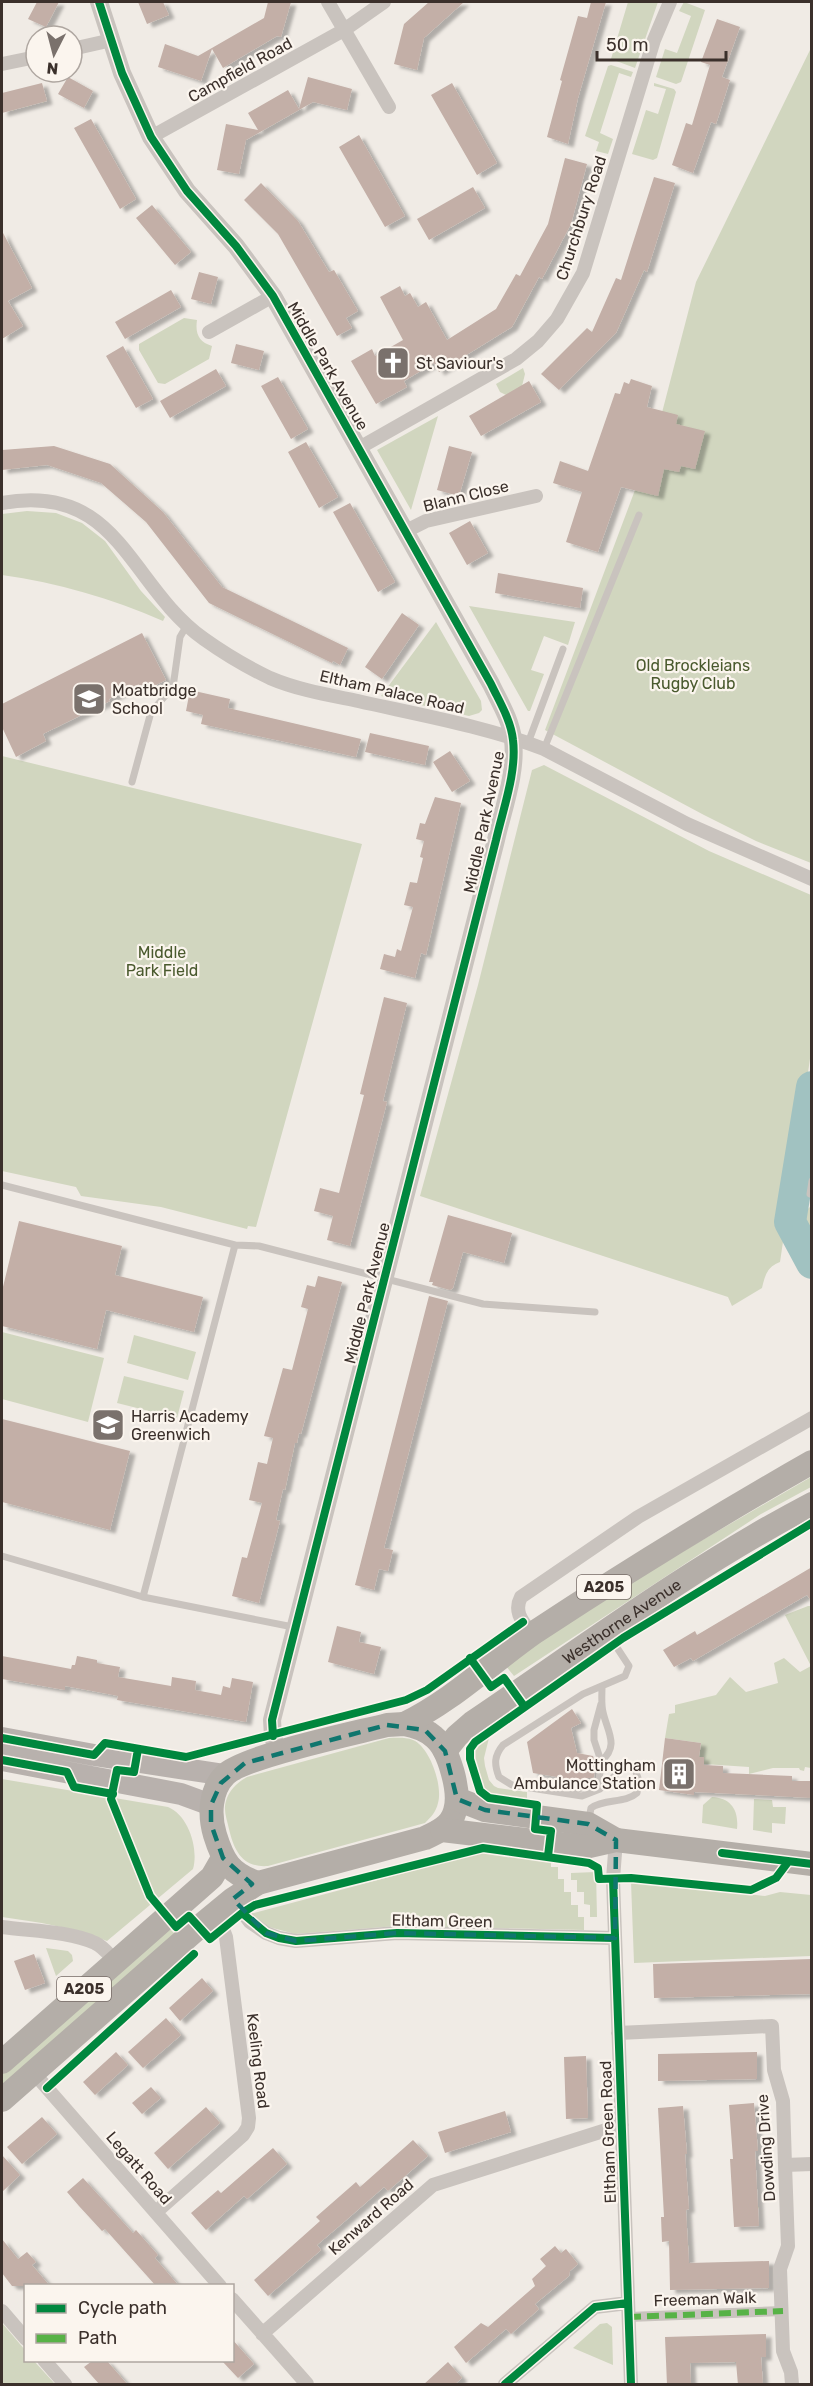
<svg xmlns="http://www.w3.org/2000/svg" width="813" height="2386" font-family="Rubik,sans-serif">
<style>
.green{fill:#d1d6bf}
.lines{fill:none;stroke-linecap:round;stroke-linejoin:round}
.river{stroke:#a1c2c1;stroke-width:32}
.building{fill:#c3afa7;filter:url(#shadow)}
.service{stroke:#c9c3be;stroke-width:7}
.pedestrian{stroke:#c9c3be;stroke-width:10}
.minor{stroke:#c9c3be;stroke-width:14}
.tertiary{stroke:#c9c3be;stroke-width:18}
.primary{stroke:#b8b1ad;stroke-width:22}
.trunk{stroke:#b4aea8;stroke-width:24}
.quiet{stroke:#57b246;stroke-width:6;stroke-dasharray:12 6;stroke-linecap:butt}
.cycleway-casing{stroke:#fbf5ee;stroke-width:11}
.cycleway{stroke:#00873e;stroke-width:8}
.marked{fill:none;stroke:#0f766e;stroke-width:4.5;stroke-dasharray:12 8;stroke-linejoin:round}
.labels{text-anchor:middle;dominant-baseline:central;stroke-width:4.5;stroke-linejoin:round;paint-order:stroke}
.shield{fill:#fbf5ee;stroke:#756b66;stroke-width:1.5}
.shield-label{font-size:15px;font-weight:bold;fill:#3b302b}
.street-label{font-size:16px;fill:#3b302b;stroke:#fbf5ee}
.poi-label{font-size:16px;fill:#3b302b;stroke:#fbf5ee;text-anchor:start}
.park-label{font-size:16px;fill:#4a5a2e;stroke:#fbf5ee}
</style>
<defs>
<filter id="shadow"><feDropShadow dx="5.5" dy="3.5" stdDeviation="1.5" flood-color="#0004"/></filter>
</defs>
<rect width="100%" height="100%" fill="#f0ebe5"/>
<path class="green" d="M628,2H658L635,68L611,59Z
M684,2L705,10L681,82L676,84L656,77L665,49L677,53L691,16L679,11Z
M811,48V863L756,841L704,815L545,730L635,490L652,451L696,282Z
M611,65L633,72L631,77L619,73L600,133L613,139L608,154L596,151L599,142L585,136L608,66Z
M654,83L674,89L676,92L657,158L653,160L632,154L646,110L658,114L666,89L654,86Z
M184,318L197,320C195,334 199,342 212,346L209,359L165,384L158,383L139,350V344Z
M523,368L525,374L522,386L506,395L500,392L496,384Z
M438,416L411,510L377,450Z
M27,511L56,513L82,523L105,541L141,591L165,617L163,621C111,598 58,583 2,575V514Z
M469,606L575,622L568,645L544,636L531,670L544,674L530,711H528Z
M436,622L481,701L482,710L479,713L469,716L381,696Z
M2,756L362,844L256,1227L248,1226L247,1229L161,1207L81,1196L76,1187L2,1171Z
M544,765L709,851L811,895V1052L780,1262C767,1267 765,1275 762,1288L732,1306L728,1297L420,1196L478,985L532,770Z
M811,1206V1245L796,1220Z
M2,1332L104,1358L88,1422L2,1399Z
M134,1335L196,1352L188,1380L127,1363Z
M124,1376L184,1391L177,1418L117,1403Z
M811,1477V1487L761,1514L514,1676L505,1665L630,1582Z
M808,1606H811V1768L805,1767L804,1771L800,1770L799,1768H773L749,1774V1767L704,1764V1757H699L701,1743L665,1738L669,1714L675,1713V1705L716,1695L730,1677L746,1692L778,1683L774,1663L784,1658L800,1672L811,1666L785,1615Z
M511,1719L512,1722L489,1738L484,1758L485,1766L489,1780L494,1786L498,1788L527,1792V1798C512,1797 491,1800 481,1788L473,1757L475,1746Z
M389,1738C397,1738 405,1737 413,1740C430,1747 443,1786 438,1803C436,1812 431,1817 425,1823L268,1866C243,1868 234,1851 229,1829C227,1820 223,1810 226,1801C229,1790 238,1782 247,1777Z
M2,1779L168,1807C188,1815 199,1848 193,1869L107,1941C72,1927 38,1922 2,1917Z
M712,1797C731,1798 739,1810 737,1829L702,1823L703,1805Z
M754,1799L772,1800L773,1807H786L785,1824L772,1823V1833L753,1830Z
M483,1852L551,1860V1867H558V1879H564V1892H571V1905H578V1917H584V1930L397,1926L295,1934L269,1927L250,1914Z
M596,1872L597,1917H590V1905L584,1904V1892H577V1880H571V1873Z
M631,1882L659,1883L765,1896L780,1892L811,1895V1956L634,1963Z
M168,1927L175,1934L2,2087V2074Z
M46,1948L68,1951L72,1955L73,1961L56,1976Z
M2,2323L25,2350L26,2360L34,2361L55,2384H2Z
M607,2323L612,2327L613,2365L573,2348L600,2324Z"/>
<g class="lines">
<path class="river" d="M812,1087L790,1222L812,1263"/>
</g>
<path class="building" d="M37,2H59L46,27L28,19Z
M138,2H163L169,15L147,24Z
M268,2H291L281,37L277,36L223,68L212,49L201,81L158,67L165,44L198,56L264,18Z
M429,2H464L424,38L417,70L394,64L404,24Z
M591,2H606L578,98L568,144L547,137L562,81L560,80L578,16L587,18Z
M717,19L740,27L722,77L730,80L716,124L711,122L693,173L672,165L686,123L692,125L710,65L701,62Z
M68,77L93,91L84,108L58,94Z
M308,77L352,89L347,110L313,102L246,140L239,174L217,170L226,124L258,130L248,113L288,90L299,109Z
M42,83L47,101L2,113V93Z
M452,83L497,163L477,175L431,95Z
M91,119L136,199L120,209L74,128Z
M359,135L405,216L385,227L339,147Z
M565,158L587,164L571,224L542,279L539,277L512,327L439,372L434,363L404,381L407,387L376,404L351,361L372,349L375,356L403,340L380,297L400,286L405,296L410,293L418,307L426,302L447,340L496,309L516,274L520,276L548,224Z
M654,177L675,183L647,272L644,270L616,333L559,390L541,374L587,328L592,332L616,278L621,280Z
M261,183L298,221L329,272L334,270L358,311L346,318L352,328L337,336L278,234L244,200Z
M473,187L485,208L429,240L417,219Z
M152,205L191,252L175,265L136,218Z
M2,231L32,288L8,301L23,326L2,339Z
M199,272L218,277L211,304L191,299Z
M171,290L181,307L125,339L115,322Z
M236,344L264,351L259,370L231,363Z
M123,346L153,399L136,408L106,356Z
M216,369L226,386L170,418L160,401Z
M278,377L308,429L291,439L261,386Z
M631,379L652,386L647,407L678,415L676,424L705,431L695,469L681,466L679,472L664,469L658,496L621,487L598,552L566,542L582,492L553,483L560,461L588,471L615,393L620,394L624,382L629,384Z
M529,381L541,402L481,436L469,416Z
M306,442L338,497L319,508L288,452Z
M54,446L110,464L163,512L222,587L348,648L340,665L333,661L332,663L209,603L146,522L101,483L47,465L2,470V450Z
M449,446L472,452L459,496L437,490Z
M350,503L395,582L378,592L333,512Z
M470,521L488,553L467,565L449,533Z
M498,573L583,588L580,608L495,593Z
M402,613L419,625L382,679L365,667Z
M142,633L166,680L140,693L137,686L109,699L110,701L43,734L46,741L16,757L2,727V704Z
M190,690L230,699L228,708L361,739L356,757L201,724L203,715L186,711Z
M370,733L429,746L425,765L365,752Z
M450,751L470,781L452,792L433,762Z
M435,797L461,803L426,955L421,953L415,978L380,969L384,954L395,957L397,949L401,951L413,907L404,905L410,882L417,883L423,858L420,857L424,841L416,839L420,823L425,824Z
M384,997L407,1003L383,1101L387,1102L350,1246L327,1240L333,1216L314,1211L320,1188L339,1193L364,1095L360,1094Z
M448,1215L512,1233L504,1263L463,1252L453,1288L450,1290L432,1285L433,1282H429Z
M19,1221L122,1246L115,1275L203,1297L194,1332L106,1310L97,1349L2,1326V1291Z
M318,1276L342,1282L301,1434L299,1433L297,1443H295L285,1490L283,1489L276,1520L280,1521L259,1603L232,1596L242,1557L247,1558L262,1503L249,1500L258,1462L267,1464L273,1438L264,1436L283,1368L292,1370L308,1309L301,1307L307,1285L315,1287Z
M429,1296L448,1301L384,1548L393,1550L388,1571L379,1569L374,1590L355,1585Z
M2,1419L130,1451L110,1530L2,1502Z
M812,1567V1602L807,1595L693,1661L691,1658L674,1667L663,1650L695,1631L697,1635Z
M337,1626L361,1632L359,1642L381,1647L374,1674L328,1662Z
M2,1656L71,1669L72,1665H75L77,1656L97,1660V1663L120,1667L118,1677L171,1686L172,1677L196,1681L195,1690L221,1695L223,1686L230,1688L232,1678L253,1682L246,1722L117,1700L118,1696L92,1691L65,1686V1690L2,1679Z
M572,1709L581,1723L571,1728L577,1753L593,1756L595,1762L594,1778H582V1781L533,1773L527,1742Z
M665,1738L701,1743L699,1757H704V1765L723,1766V1773L792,1776V1781H812V1798L694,1792V1795L659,1790Z
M34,1954L45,1983L25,1990L14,1961Z
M812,1959V1994L654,1998L653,1964Z
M202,1978L213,1991L180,2021L169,2008Z
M166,2018L181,2035L143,2068L128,2052Z
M116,2052L128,2065L95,2095L83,2082Z
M757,2052V2079L658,2081V2054Z
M586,2056L588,2118L566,2119L564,2057Z
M151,2087L161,2098L142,2114L132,2103Z
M754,2103L758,2151H755L759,2226L734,2227L730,2159H733L729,2105Z
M683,2106L687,2154H685L689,2209L686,2210L689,2263L769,2261V2288L670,2290L669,2241L662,2242L661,2217H664L658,2108Z
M206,2107L220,2123L168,2169L154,2153Z
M505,2111L511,2132L445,2153L438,2132Z
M42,2117L57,2134L22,2164L7,2147Z
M413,2140L428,2156L388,2191L384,2187L344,2222L317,2245L321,2250L268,2296L254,2280L320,2221L316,2217L356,2182L360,2187Z
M273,2148L287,2164L247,2199L244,2196L206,2230L191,2213L218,2190L221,2193Z
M2,2155L20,2175L2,2192Z
M83,2178L133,2233L136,2230L158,2255L155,2258L179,2286H156L105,2229L102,2231L79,2206L67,2192Z
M2,2239L18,2259L27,2252L36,2262L32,2265L50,2286H12L2,2273Z
M555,2246L561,2253L566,2249L578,2264L570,2271L569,2276L535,2304L539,2309L511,2334L506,2329L466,2363L454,2347L481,2323L488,2327L535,2286L532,2279L546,2266L540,2259Z
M766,2334V2357H761L763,2385H738L736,2362L690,2363L691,2385H667L665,2337Z
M232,2339L254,2364L238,2378L222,2361H232Z
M92,2361H107L128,2385H100L84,2367Z
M448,2362L462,2378L454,2385H423Z"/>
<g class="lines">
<path class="service" d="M528,743L563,649
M544,749L639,515
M132,782L151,712L173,687L180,637L187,625
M2,1185L235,1245L259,1246L483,1304L595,1312
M810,1194L812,1181
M2,1556L143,1597L293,1627
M143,1597L235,1245
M601,1761C620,1746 607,1731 603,1712C601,1704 602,1696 602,1687
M563,1792L591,1786L599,1781L601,1761L594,1740V1730L601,1704
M589,1819L591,1808C605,1798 625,1804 637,1793L639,1781L635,1769L628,1767L622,1769L600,1789L582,1796L512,1785L499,1777C494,1764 494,1756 503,1745L583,1694L625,1676L629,1666L608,1634"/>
<path class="pedestrian" d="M629,2317L783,2311"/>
<path class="minor" d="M328,2L389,107
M72,49L112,40
M2,64L36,57
M151,137L344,30L384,2
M209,332L273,296
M359,448L516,359L538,341L557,319L583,273L654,40L670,2
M2,503C120,482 128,585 204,639C225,654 247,667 270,678C298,690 329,695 358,701C420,715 484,726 544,749L687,824L812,879
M406,531L426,521L536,496
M532,1634C523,1622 513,1612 521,1597L638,1517L812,1418
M616,1840L613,1879L631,2384
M233,1899L250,1922L266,1933L279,1938L296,1941L397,1933L615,1938
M2,1927C29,1931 70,1931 95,1943C104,1947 109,1955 116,1962
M618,2033L772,2026L774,2070L783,2101L785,2165L788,2246L780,2269L783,2351L791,2372L792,2384
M33,2072L220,2286
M785,2165L812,2164
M156,2212L243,2135L248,2127L249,2118L226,1937L221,1924L214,1914
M232,2299L307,2384
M2,2311L26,2339
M262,2334L433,2185L622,2125
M44,2360L65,2384
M505,2384L595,2307L628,2303"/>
<path class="tertiary" d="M99,2L122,73L151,137L187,191L236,246L273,296L491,684C499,701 511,720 513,740C517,772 503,809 496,840L272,1720L273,1736L278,1754"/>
<path class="primary" d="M2,1738L94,1755L225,1775
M2,1760L181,1794L211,1805"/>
<g class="trunk">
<path d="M404,1724C415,1726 425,1729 434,1737C449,1749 461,1792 455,1811C451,1826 438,1832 425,1838L258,1883C230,1874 223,1861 215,1835C209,1815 210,1790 225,1775C244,1756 356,1733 387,1725Z"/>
<path d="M404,1724C452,1701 492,1662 535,1632C626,1572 717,1516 812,1462"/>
<path id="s1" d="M445,1751L457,1736L472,1723C583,1648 692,1567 812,1504"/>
<path d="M457,1799L485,1810L588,1824L616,1840"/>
<path d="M442,1830L585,1847L616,1840L812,1864"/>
<path d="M2,2062L212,1877L223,1858"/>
<path d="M2,2100L199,1927L233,1899L258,1883"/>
</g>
<path class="quiet" d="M629,2317L783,2311"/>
<defs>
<path id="cycleway" d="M99,2L122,73L151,137L187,191L236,246L273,296L491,684C499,701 511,720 513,740C517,772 503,809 496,840L272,1720L273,1736
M470,1658L491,1687L504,1678L524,1706
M2,1738L94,1755L105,1743L186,1757L406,1700L427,1690L523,1622
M138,1749L134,1772L117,1770L111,1799L150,1896L176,1927L189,1916L210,1939L242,1913L255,1905L483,1848L589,1863L598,1868L599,1879L631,1878L751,1890L776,1878L788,1862
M2,1760L67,1772L74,1787L113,1794
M722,1853L812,1864
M548,1856L551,1831L535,1829L537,1805L489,1798L480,1791L470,1759V1749L475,1742L623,1638L812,1523
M613,1879L631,2384
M242,1913L266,1933L279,1938L296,1941L397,1933L615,1938
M47,2088L194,1954
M505,2384L595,2307L628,2303"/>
</defs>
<use href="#cycleway" class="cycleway-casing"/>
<use href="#cycleway" class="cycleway"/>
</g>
<path class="marked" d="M387,1725L425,1730L445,1751L457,1799L485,1810L588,1824L616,1840L615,1938L397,1933L296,1941L266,1933L233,1899L252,1884L223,1858L211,1824V1805L221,1783L245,1763Z"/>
<defs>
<symbol id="church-square" viewBox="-11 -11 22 22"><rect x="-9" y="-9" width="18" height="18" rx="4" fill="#7a716c" stroke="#fbf5ee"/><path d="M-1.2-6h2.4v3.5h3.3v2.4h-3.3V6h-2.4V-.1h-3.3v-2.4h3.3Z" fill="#fff"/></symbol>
<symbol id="school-square" viewBox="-11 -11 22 22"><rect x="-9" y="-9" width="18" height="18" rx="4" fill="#7a716c" stroke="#fbf5ee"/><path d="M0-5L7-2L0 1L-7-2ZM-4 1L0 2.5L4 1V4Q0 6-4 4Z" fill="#fff"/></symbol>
<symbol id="building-square" viewBox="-11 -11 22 22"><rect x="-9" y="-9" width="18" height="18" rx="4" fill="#7a716c" stroke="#fbf5ee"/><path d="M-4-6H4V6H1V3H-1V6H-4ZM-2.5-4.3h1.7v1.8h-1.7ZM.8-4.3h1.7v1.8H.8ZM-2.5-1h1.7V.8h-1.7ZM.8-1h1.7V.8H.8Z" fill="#fff"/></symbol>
</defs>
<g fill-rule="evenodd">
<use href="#church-square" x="374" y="344" width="38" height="38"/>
<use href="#school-square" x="70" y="680" width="38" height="38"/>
<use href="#school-square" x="89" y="1406" width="38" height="38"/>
<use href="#building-square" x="660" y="1755" width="38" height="38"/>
</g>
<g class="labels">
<g class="shield">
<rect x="577" y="1575" width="54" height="24" rx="4.5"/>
<rect x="57" y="1977" width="54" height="24" rx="4.5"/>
</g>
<g class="shield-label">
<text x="604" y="1587">A205</text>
<text x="84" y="1989">A205</text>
</g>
<g class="street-label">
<text transform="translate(240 70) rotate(-29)">Campfield Road</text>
<text transform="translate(581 218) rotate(-72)">Churchbury Road</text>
<text transform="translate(328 366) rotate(60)">Middle Park Avenue</text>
<text transform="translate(466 496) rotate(-14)">Blann Close</text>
<text transform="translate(392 692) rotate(13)">Eltham Palace Road</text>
<text transform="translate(484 822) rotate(-78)">Middle Park Avenue</text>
<text transform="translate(367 1293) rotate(-76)">Middle Park Avenue</text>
<text stroke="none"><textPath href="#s1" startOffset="220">Westhorne Avenue</textPath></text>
<text transform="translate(442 1921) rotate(1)">Eltham Green</text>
<text transform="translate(258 2061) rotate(83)">Keeling Road</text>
<text transform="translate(608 2132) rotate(-92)">Eltham Green Road</text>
<text transform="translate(766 2148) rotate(-94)">Dowding Drive</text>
<text transform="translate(139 2168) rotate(49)">Legatt Road</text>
<text transform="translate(371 2217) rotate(-41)">Kenward Road</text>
<text transform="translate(705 2299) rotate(-2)">Freeman Walk</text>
</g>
<g class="poi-label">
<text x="416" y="363">St Saviour's</text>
<text x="112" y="690">Moatbridge<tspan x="112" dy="18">School</tspan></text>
<text x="131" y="1416">Harris Academy<tspan x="131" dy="18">Greenwich</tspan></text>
<text x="656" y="1765" text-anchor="end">Mottingham<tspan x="656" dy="18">Ambulance Station</tspan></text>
</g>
<g class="park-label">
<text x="693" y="665">Old Brockleians<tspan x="693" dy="18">Rugby Club</tspan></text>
<text x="162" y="952">Middle<tspan x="162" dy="18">Park Field</tspan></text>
</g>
</g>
<rect width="813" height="2386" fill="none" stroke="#3b302b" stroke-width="6"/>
<rect x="24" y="2284" width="210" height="78" fill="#fbf5ee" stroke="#aea6a0" stroke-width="1.5"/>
<rect x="36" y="2304" width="30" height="9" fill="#00873e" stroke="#aea6a0" stroke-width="1.5"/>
<text x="78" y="2314" font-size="18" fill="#3b302b">Cycle path</text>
<rect x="36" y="2334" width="30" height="9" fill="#57b246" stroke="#aea6a0" stroke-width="1.5"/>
<text x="78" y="2344" font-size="18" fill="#3b302b">Path</text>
<g transform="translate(54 54) rotate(186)"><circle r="28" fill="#fbf5ee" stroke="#aea6a0" stroke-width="1.5"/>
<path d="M0-4.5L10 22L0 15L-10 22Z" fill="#7a716c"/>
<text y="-9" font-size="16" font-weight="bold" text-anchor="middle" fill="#3b302b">N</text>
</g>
<path d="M597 51v9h129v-9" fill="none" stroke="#3b302b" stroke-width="3"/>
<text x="606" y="51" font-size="18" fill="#3b302b" stroke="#fbf5ee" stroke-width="4.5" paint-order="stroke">50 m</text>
</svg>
